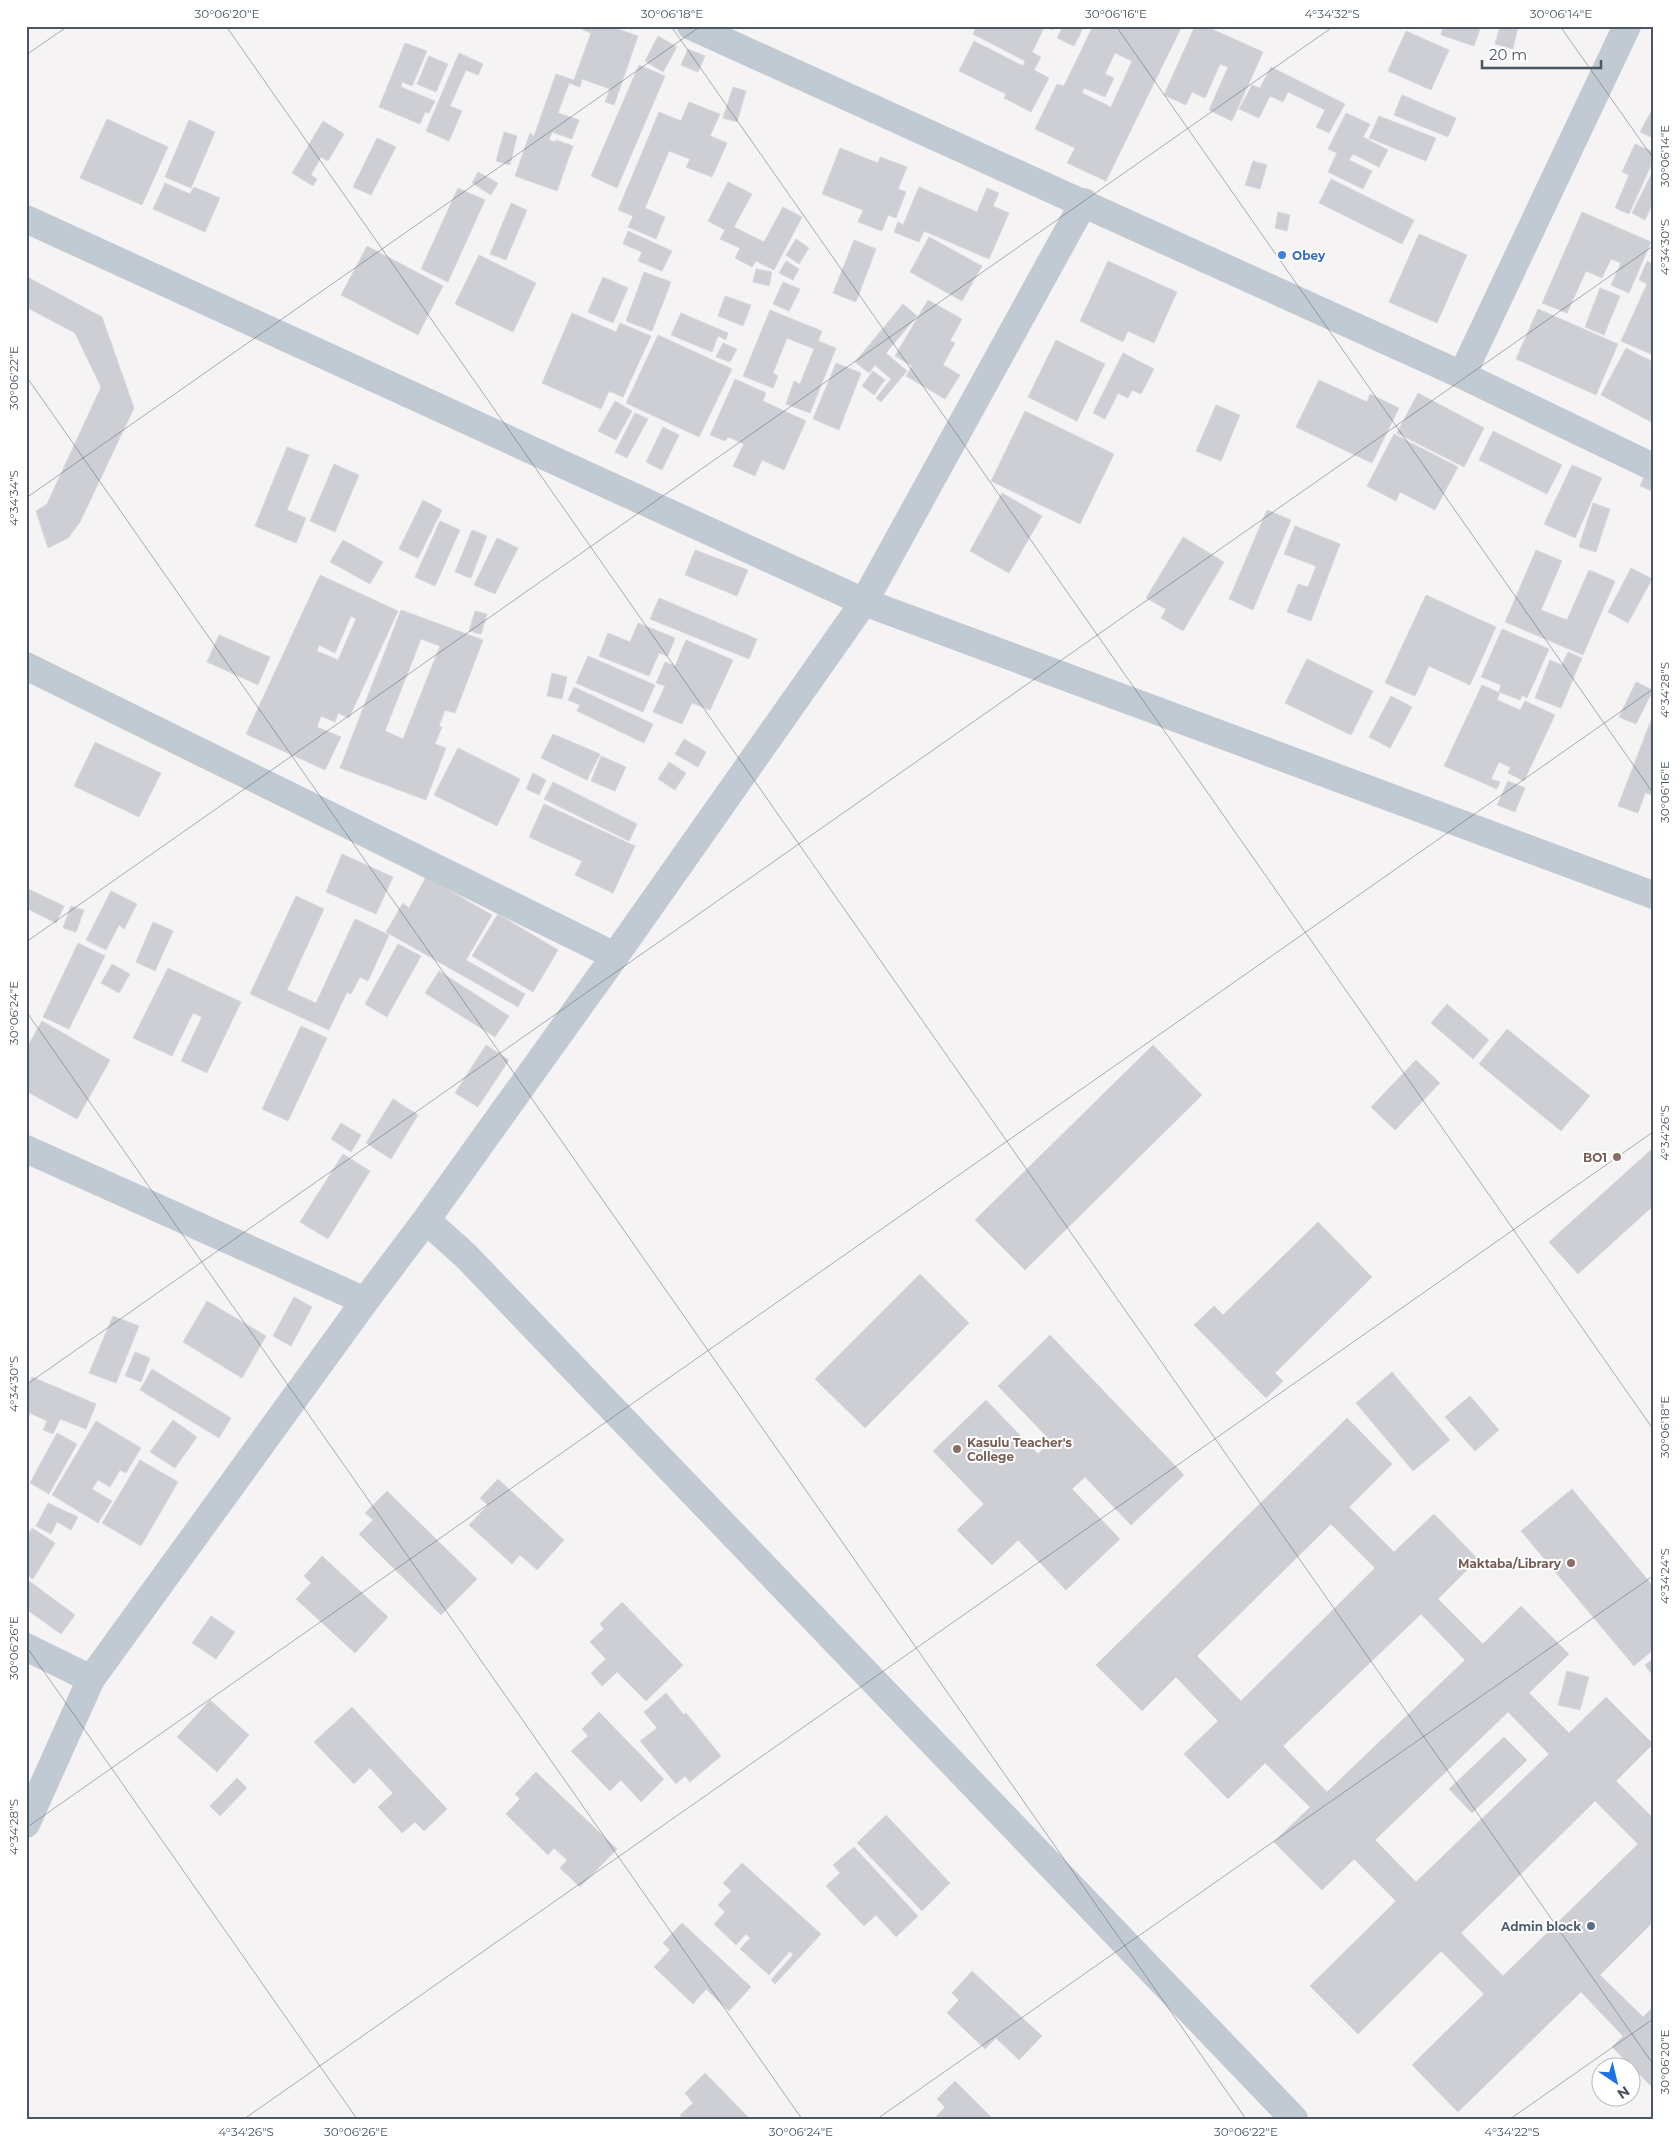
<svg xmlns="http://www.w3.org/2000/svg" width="1679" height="2145" font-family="Montserrat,sans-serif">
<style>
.building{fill:#cdcfd5;stroke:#d7d9de;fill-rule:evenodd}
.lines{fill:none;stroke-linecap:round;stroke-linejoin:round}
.minor{stroke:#c1cad2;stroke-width:28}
.ticks{fill:none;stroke:#4a5661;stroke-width:1;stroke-opacity:0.45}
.shop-dot{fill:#3f7fe0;stroke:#fff;stroke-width:2}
.education-dot{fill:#8d6e63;stroke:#fff;stroke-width:2}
.service-dot{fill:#5c6f8a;stroke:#fff;stroke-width:2}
.labels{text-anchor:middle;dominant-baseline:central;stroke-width:4;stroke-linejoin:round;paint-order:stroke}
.shop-label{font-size:12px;font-weight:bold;fill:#366cbe;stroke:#fff;text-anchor:start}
.education-label{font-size:12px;font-weight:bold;fill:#785e54;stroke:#fff;text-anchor:end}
.service-label{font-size:12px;font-weight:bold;fill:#4e5e75;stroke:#fff;text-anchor:end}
.neatline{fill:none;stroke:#4a5661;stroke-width:2}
.ticks-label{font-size:12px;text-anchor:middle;fill:#4a5661}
</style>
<rect width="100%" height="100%" fill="#f5f3f3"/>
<path class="building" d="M584,26H609L638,36L614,105L605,102L610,89L582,79L580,87L569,83L558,113L579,120L572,139L552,132L549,140L555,142L556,140L573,146L557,191L515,176L530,133L534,136L556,74L574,80L591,33L583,30Z
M977,26H1055L1053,30L1045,26L1032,52L1041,57L1034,70L1049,78L1031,112L1004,98L1006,94L959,71L974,41L1023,66L1025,61L973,34Z
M1063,26H1084L1074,46L1057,38Z
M1093,26H1182L1106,181L1067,163L1075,148L1035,129L1057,84L1064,86ZM1115,53L1132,61L1111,107L1082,93L1084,88L1105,97L1114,78L1105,74Z
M1195,26H1205L1263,52L1232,121L1209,110L1228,67L1220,64L1205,98L1192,92L1186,105L1164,95Z
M1443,26H1473L1480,29L1474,46L1441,35Z
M1500,26H1518L1513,49L1495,44Z
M1406,31L1449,50L1431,90L1388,71Z
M658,36L677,47L663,72L645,61Z
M405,43L427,51L412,86L402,82L401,87L435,101L429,113L425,112L420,124L379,107Z
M688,49L705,56L698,72L681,65Z
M459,53L483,64L478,75L466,70L450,106L462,111L449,141L426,131Z
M429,56L448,64L436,92L417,84Z
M639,65L665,76L617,188L591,176Z
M1271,67L1345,104L1329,133L1316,127L1325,110L1288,92L1283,102L1270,96L1259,118L1239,109L1252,85L1260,88Z
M733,87L746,91L737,122L723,118Z
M1402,95L1456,118L1448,137L1394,115Z
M689,102L720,114L710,136L727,143L712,177L686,167L690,159L669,151L645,208L665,217L656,239L628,227L633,216L618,210L659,112L681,121Z
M1653,108V138L1640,132Z
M1346,113L1370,124L1363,137L1388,150L1379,167L1353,154L1349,160L1372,171L1363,189L1328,172L1337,153L1328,149Z
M1379,116L1436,138L1426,161L1369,138Z
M107,119L168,147L142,205L80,178Z
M189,120L215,132L191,188L165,177Z
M323,121L344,134L328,161L321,157L311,175L317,179L313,186L292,173Z
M504,132L517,136L510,165L496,161Z
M377,138L396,147L371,195L353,187Z
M1635,144L1653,152V161L1629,214L1615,208L1629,175L1622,172Z
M840,148L878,163L880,157L907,167L898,189L906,192L896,218L888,215L882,231L858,222L863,210L822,194Z
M1253,161L1267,165L1260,189L1245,185Z
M1653,171V202L1645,220L1632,213Z
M478,172L498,183L491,195L472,183Z
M1331,179L1414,220L1402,244L1319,203Z
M728,182L752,194L734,227L764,242L783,207L802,217L774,270L756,261L752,267L735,258L740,248L720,239L725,230L708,221Z
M165,183L190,194L194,187L220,198L205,232L153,209Z
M919,187L977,212L987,188L999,193L993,206L1009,213L989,259L924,231L919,242L894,232L898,222L903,225Z
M458,188L485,200L448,282L421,269Z
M511,203L527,210L506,260L490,254Z
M1278,212L1290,215L1287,231L1275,228Z
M1582,212L1651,242L1629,293L1611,285L1621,263L1611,259L1602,278L1586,271L1567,313L1542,303Z
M628,231L672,251L662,271L638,261L642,252L623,244Z
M1419,234L1467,255L1437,323L1389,302Z
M929,237L982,266L962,301L910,272Z
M796,239L809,248L799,264L786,255Z
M854,240L876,249L856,302L833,293Z
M367,246L443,286L418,335L341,295Z
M479,255L536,283L513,332L455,304Z
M786,261L799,269L793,280L779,273Z
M1108,261L1177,292L1154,343L1128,331L1123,342L1080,321Z
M1647,261L1653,264V355L1621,341L1647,284L1639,280Z
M756,269L772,272L769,286L753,282Z
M644,272L671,282L652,331L626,321Z
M26,274L31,279L102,317L134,408L80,522L68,538L48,548L36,511L47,504L101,387L75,333L26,307Z
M603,277L628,288L613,323L588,312Z
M783,282L800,289L789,311L773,304Z
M1600,288L1620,296L1604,335L1585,327Z
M725,296L751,305L743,326L718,316Z
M928,300L962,319L950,341L955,343L943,365L960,375L945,399L906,376L912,366L895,356Z
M903,304L917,316L886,353L907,371L881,402L876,398L891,379L875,365L869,373L855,362Z
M1538,309L1618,344L1596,395L1516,359Z
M770,310L822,331L818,341L836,348L810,413L786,404L794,381L800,384L814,349L787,338L773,373L778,376L773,388L743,376Z
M572,313L616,332L620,323L651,336L623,397L609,391L601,409L542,383Z
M681,313L728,333L726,340L718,336L712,352L671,335Z
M658,335L732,369L699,437L626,403Z
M1056,340L1105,364L1077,421L1028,397Z
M723,343L737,349L730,362L716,357Z
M1626,348L1653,362V423L1601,395Z
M1123,353L1154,369L1141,394L1132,390L1128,398L1118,393L1105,419L1093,413Z
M836,363L861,373L839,430L813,419Z
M873,371L885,380L874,395L862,386Z
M735,379L766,393L763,401L806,421L784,470L762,460L755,476L733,466L744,444L728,437L725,441L710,435Z
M1319,380L1367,402L1370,394L1399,408L1372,463L1296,427Z
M1418,393L1484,428L1464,467L1397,433Z
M615,401L632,411L616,440L598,431Z
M1216,405L1240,415L1221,461L1196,451Z
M1025,411L1114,454L1080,524L991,481Z
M635,413L648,419L627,458L615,452Z
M663,427L679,435L662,470L646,462Z
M1493,431L1562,465L1547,494L1479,460Z
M1394,434L1458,467L1435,510L1400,492L1396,501L1367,486Z
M287,447L309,455L287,510L306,518L296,543L255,526Z
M334,464L359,475L335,532L310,521Z
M1572,465L1602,478L1575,538L1544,524Z
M1647,470L1653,472L1652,491L1640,486Z
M1002,493L1042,516L1009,573L970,551Z
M423,500L442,510L418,558L399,549Z
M1593,503L1610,509L1596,552L1579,547Z
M1267,510L1291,520L1253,610L1229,599Z
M440,521L460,530L435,586L415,577Z
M1295,526L1340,544L1311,621L1287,612L1298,584L1308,587L1316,566L1284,554Z
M472,530L487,536L471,578L455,572Z
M1183,537L1224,562L1183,631L1161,618L1166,609L1146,598Z
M497,538L518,548L495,594L474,585Z
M343,540L383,562L370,584L330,562Z
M695,550L748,570L737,596L685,575Z
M1536,550L1562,561L1541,610L1567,620L1589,570L1615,581L1583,655L1505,622Z
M1631,568L1652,579L1628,623L1608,612Z
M320,575L398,611L349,718L338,713L335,722L321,716L317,727L341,737L325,770L246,734ZM351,616L356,619L338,660L317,651L319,645L335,653Z
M1426,595L1496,627L1470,685L1429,666L1415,696L1385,683Z
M659,598L757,639L749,659L650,619Z
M401,610L483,640L455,713L445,710L439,726L442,727L435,744L446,748L426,800L340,768ZM421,639L440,646L403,739L385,731Z
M475,611L487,614L481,634L469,631Z
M638,623L675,638L668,656L659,653L649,676L599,656L608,633L630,642Z
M1502,629L1549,649L1527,698L1522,695L1520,700L1499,692L1501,685L1481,677Z
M219,635L270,657L258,685L207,662Z
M686,640L733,660L710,710L692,703L682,724L653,712L665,686L656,683L665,662L675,666Z
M1568,652L1582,658L1561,708L1535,698L1550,660L1562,665Z
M588,656L655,685L643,712L576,683Z
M1307,659L1373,691L1351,735L1285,703Z
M552,673L567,677L562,699L547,696Z
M1636,682L1653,690L1636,724L1619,717Z
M1482,685L1500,693L1497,700L1520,710L1525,701L1555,715L1524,781L1508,773L1510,767L1499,762L1491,779L1500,782L1497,789L1444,766Z
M574,687L653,724L644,743L577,711L580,705L568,700Z
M1391,696L1412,707L1390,748L1369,737Z
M1653,715V795L1645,793L1638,813L1618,806Z
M553,734L600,754L587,780L541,758Z
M684,739L706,752L698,767L675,754Z
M95,742L161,773L139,817L74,786Z
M458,748L520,779L497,826L434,795Z
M601,756L626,767L615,791L591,781Z
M669,762L686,773L675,790L658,779Z
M533,773L546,780L539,795L526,789Z
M1508,781L1525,788L1515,812L1497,805Z
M553,782L637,824L629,841L544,799Z
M544,804L635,846L613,893L575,875L582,861L529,837Z
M342,854L393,877L376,914L326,892Z
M426,877L492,915L466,960L525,994L518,1007L386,932L403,903L409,908Z
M26,888L64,906L56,923L26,908Z
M111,891L137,904L124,929L119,925L106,950L86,940Z
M296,896L324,909L287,990L316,1003L355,919L389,935L368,981L360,977L351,994L347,992L329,1030L250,994Z
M71,906L84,910L76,932L63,928Z
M498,914L558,950L533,992L472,956Z
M153,922L173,931L155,971L136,962Z
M78,943L105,956L69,1029L43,1017Z
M398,944L421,956L387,1017L365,1004Z
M112,964L130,974L119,993L101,983Z
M168,968L241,1002L207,1073L181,1061L202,1017L193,1013L172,1056L133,1038Z
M439,971L509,1016L495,1037L425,993Z
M1447,1004L1489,1040L1473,1059L1431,1023Z
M42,1021L110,1060L77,1119L26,1091V1049Z
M301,1026L327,1038L288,1121L262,1109Z
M1507,1029L1590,1096L1561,1131L1479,1064Z
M486,1045L509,1060L478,1107L455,1093Z
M1153,1045L1202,1095L1025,1270L975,1220Z
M1416,1060L1440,1083L1395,1130L1371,1107Z
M393,1099L418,1115L391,1159L366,1143Z
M341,1123L361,1135L351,1152L331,1139Z
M1653,1148V1206L1578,1274L1549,1242Z
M343,1154L370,1171L328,1239L300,1222Z
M1318,1222L1372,1277L1275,1373L1283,1381L1266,1398L1194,1325L1214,1306L1223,1315Z
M920,1274L969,1323L865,1428L815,1379Z
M294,1297L312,1307L291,1346L273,1336Z
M207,1301L266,1336L242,1378L183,1342Z
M113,1316L139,1326L116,1383L89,1373Z
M1050,1335L1184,1475L1131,1525L1085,1477L1072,1489L1120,1539L1066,1590L1018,1540L992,1565L957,1530L984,1504L933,1451L986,1400L1038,1454L1051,1441L998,1386Z
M135,1352L150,1358L141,1382L125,1376Z
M152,1369L231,1418L219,1438L140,1390Z
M1392,1372L1450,1440L1413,1471L1356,1403Z
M32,1377L96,1404L86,1429L60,1419L53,1434L43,1430L47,1421L30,1413L26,1422V1390Z
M1470,1396L1499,1430L1475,1451L1445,1417Z
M1347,1418L1392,1464L1349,1507L1394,1552L1434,1514L1478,1559L1438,1599L1483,1644L1521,1606L1569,1654L1529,1693L1569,1733L1606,1697L1653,1744L1616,1781L1653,1818V1922L1600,1975L1643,2017L1653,2007V2088L1612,2047L1623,2036L1581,1992L1458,2112L1412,2065L1484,1994L1441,1951L1358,2034L1310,1986L1396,1901L1354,1859L1322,1890L1274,1842L1310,1807L1265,1763L1228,1799L1184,1754L1218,1721L1176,1677L1142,1711L1096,1665ZM1331,1524L1375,1568L1241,1701L1197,1656ZM1421,1614L1465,1660L1327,1792L1283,1746ZM1508,1712L1549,1754L1416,1882L1375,1840ZM1595,1801L1638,1844L1503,1976L1461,1933Z
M173,1420L197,1437L175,1468L150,1452Z
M96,1421L141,1448L126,1473L120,1470L110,1487L98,1480L92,1489L112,1501L98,1523L52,1495Z
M57,1433L77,1444L49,1494L30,1483Z
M140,1460L178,1482L141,1546L102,1523Z
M498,1479L564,1540L537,1570L520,1555L512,1564L469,1525L488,1505L480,1498Z
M1572,1489L1653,1586V1650L1634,1666L1521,1531Z
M387,1491L477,1579L441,1615L359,1534L373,1520L365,1513Z
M48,1503L78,1517L71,1530L57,1522L51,1534L36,1526Z
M32,1528L55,1543L33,1579L26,1575V1538Z
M322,1556L388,1617L355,1653L296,1599L311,1583L304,1576Z
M28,1580L75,1615L61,1634L26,1609V1583Z
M622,1602L683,1665L646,1701L617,1672L602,1686L591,1673L606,1659L590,1642L604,1629L600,1624Z
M211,1616L235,1632L216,1659L192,1643Z
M1653,1659V1676L1645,1665Z
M1567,1671L1589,1677L1580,1710L1558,1705Z
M666,1693L684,1715L686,1713L721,1756L690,1782L685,1776L676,1784L640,1741L657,1728L644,1712Z
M210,1700L249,1735L217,1772L177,1737Z
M352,1707L447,1809L424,1831L415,1822L402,1833L378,1807L393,1793L370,1768L354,1784L314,1742Z
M599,1712L664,1779L641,1802L621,1780L610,1791L571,1751L588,1736L582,1729Z
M1504,1737L1527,1760L1472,1813L1449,1789Z
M536,1772L617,1849L580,1887L560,1868L567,1860L554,1848L548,1855L506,1814L520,1799L515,1794Z
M237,1778L247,1788L220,1816L210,1806Z
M886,1815L950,1883L922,1911L857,1843Z
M854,1847L918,1916L896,1937L876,1915L864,1926L826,1886L840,1873L833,1865Z
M742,1863L821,1934L775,1984L771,1980L793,1955L790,1951L769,1975L740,1949L750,1938L746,1934L736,1945L714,1924L725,1912L718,1905L731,1891L723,1883Z
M682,1923L751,1987L729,2011L706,1989L693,2004L654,1967L670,1950L663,1943Z
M972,1971L1042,2036L1019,2060L996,2038L985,2049L947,2013L959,2000L952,1993Z
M705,2073L750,2119H683L680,2115L693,2103L685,2093Z
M955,2081L993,2119H934L945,2107L937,2099Z"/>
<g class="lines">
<path class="minor" d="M691,26L1462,375L1653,467
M26,219L864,602L1653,895
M1462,375L1627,26
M26,666L615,956
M26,1149L365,1301
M426,1220L466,1256L1294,2119
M26,1647L91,1679
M26,1824L91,1679L365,1301L426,1220L615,956L864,602L1084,202"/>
</g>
<path class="ticks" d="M226,26L1653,2064M671,26L1653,1429M1116,26L1653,793M1560,26L1653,158M26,55L68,26M26,376L1246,2119M26,498L701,26M26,942L1334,26M26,1011L802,2119M26,1385L1653,246M26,1646L357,2119M26,1828L1653,689M244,2119L1653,1132M877,2119L1653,1576M1510,2119L1653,2019"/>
<circle class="shop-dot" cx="1282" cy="255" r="5"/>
<g class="education-dot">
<circle cx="1617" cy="1157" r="5"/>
<circle cx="957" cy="1449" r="5"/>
<circle cx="1571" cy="1563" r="5"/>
</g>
<circle class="service-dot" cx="1591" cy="1926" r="5"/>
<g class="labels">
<g class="shop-label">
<text x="1292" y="255">Obey</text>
</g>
<g class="education-label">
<text x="1607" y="1157">BO1</text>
<text x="967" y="1442" text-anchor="start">Kasulu Teacher's<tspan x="967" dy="14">College</tspan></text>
<text x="1561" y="1563">Maktaba/Library</text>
</g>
<g class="service-label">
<text x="1581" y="1926">Admin block</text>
</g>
</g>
<rect width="1679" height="2145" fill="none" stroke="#ffffff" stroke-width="55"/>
<g transform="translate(1616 2082) rotate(145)"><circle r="24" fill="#ffffff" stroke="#b7bbc0"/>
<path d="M0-4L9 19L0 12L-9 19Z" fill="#1a73e8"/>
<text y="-8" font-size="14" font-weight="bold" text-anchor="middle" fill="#4a5661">N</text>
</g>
<path d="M1482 60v8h119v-8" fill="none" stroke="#4a5661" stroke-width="2.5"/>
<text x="1489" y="60" font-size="15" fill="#4a5661" stroke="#ffffff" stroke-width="4" paint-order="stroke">20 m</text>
<rect x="28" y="28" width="1624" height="2090" class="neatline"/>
<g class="ticks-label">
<text x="227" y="18">30°06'20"E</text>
<text x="672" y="18">30°06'18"E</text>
<text x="1116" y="18">30°06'16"E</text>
<text x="1332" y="18">4°34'32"S</text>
<text x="1561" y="18">30°06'14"E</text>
<text transform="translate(1665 156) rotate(-90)" y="4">30°06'14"E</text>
<text transform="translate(1665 247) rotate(-90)" y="4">4°34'30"S</text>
<text transform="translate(14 378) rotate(-90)" y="4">30°06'22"E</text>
<text transform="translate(14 498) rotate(-90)" y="4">4°34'34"S</text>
<text transform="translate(1665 690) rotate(-90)" y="4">4°34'28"S</text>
<text transform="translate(1665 792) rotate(-90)" y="4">30°06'16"E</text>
<text transform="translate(14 1013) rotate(-90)" y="4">30°06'24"E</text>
<text transform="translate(1665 1133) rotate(-90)" y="4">4°34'26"S</text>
<text transform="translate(14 1384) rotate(-90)" y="4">4°34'30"S</text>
<text transform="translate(1665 1427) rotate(-90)" y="4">30°06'18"E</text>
<text transform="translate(1665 1576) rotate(-90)" y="4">4°34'24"S</text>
<text transform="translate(14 1648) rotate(-90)" y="4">30°06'26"E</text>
<text transform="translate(14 1827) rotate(-90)" y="4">4°34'28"S</text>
<text transform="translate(1665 2062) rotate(-90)" y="4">30°06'20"E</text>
<text x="246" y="2136">4°34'26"S</text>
<text x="356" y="2136">30°06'26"E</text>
<text x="801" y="2136">30°06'24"E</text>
<text x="1246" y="2136">30°06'22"E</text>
<text x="1512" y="2136">4°34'22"S</text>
</g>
</svg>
